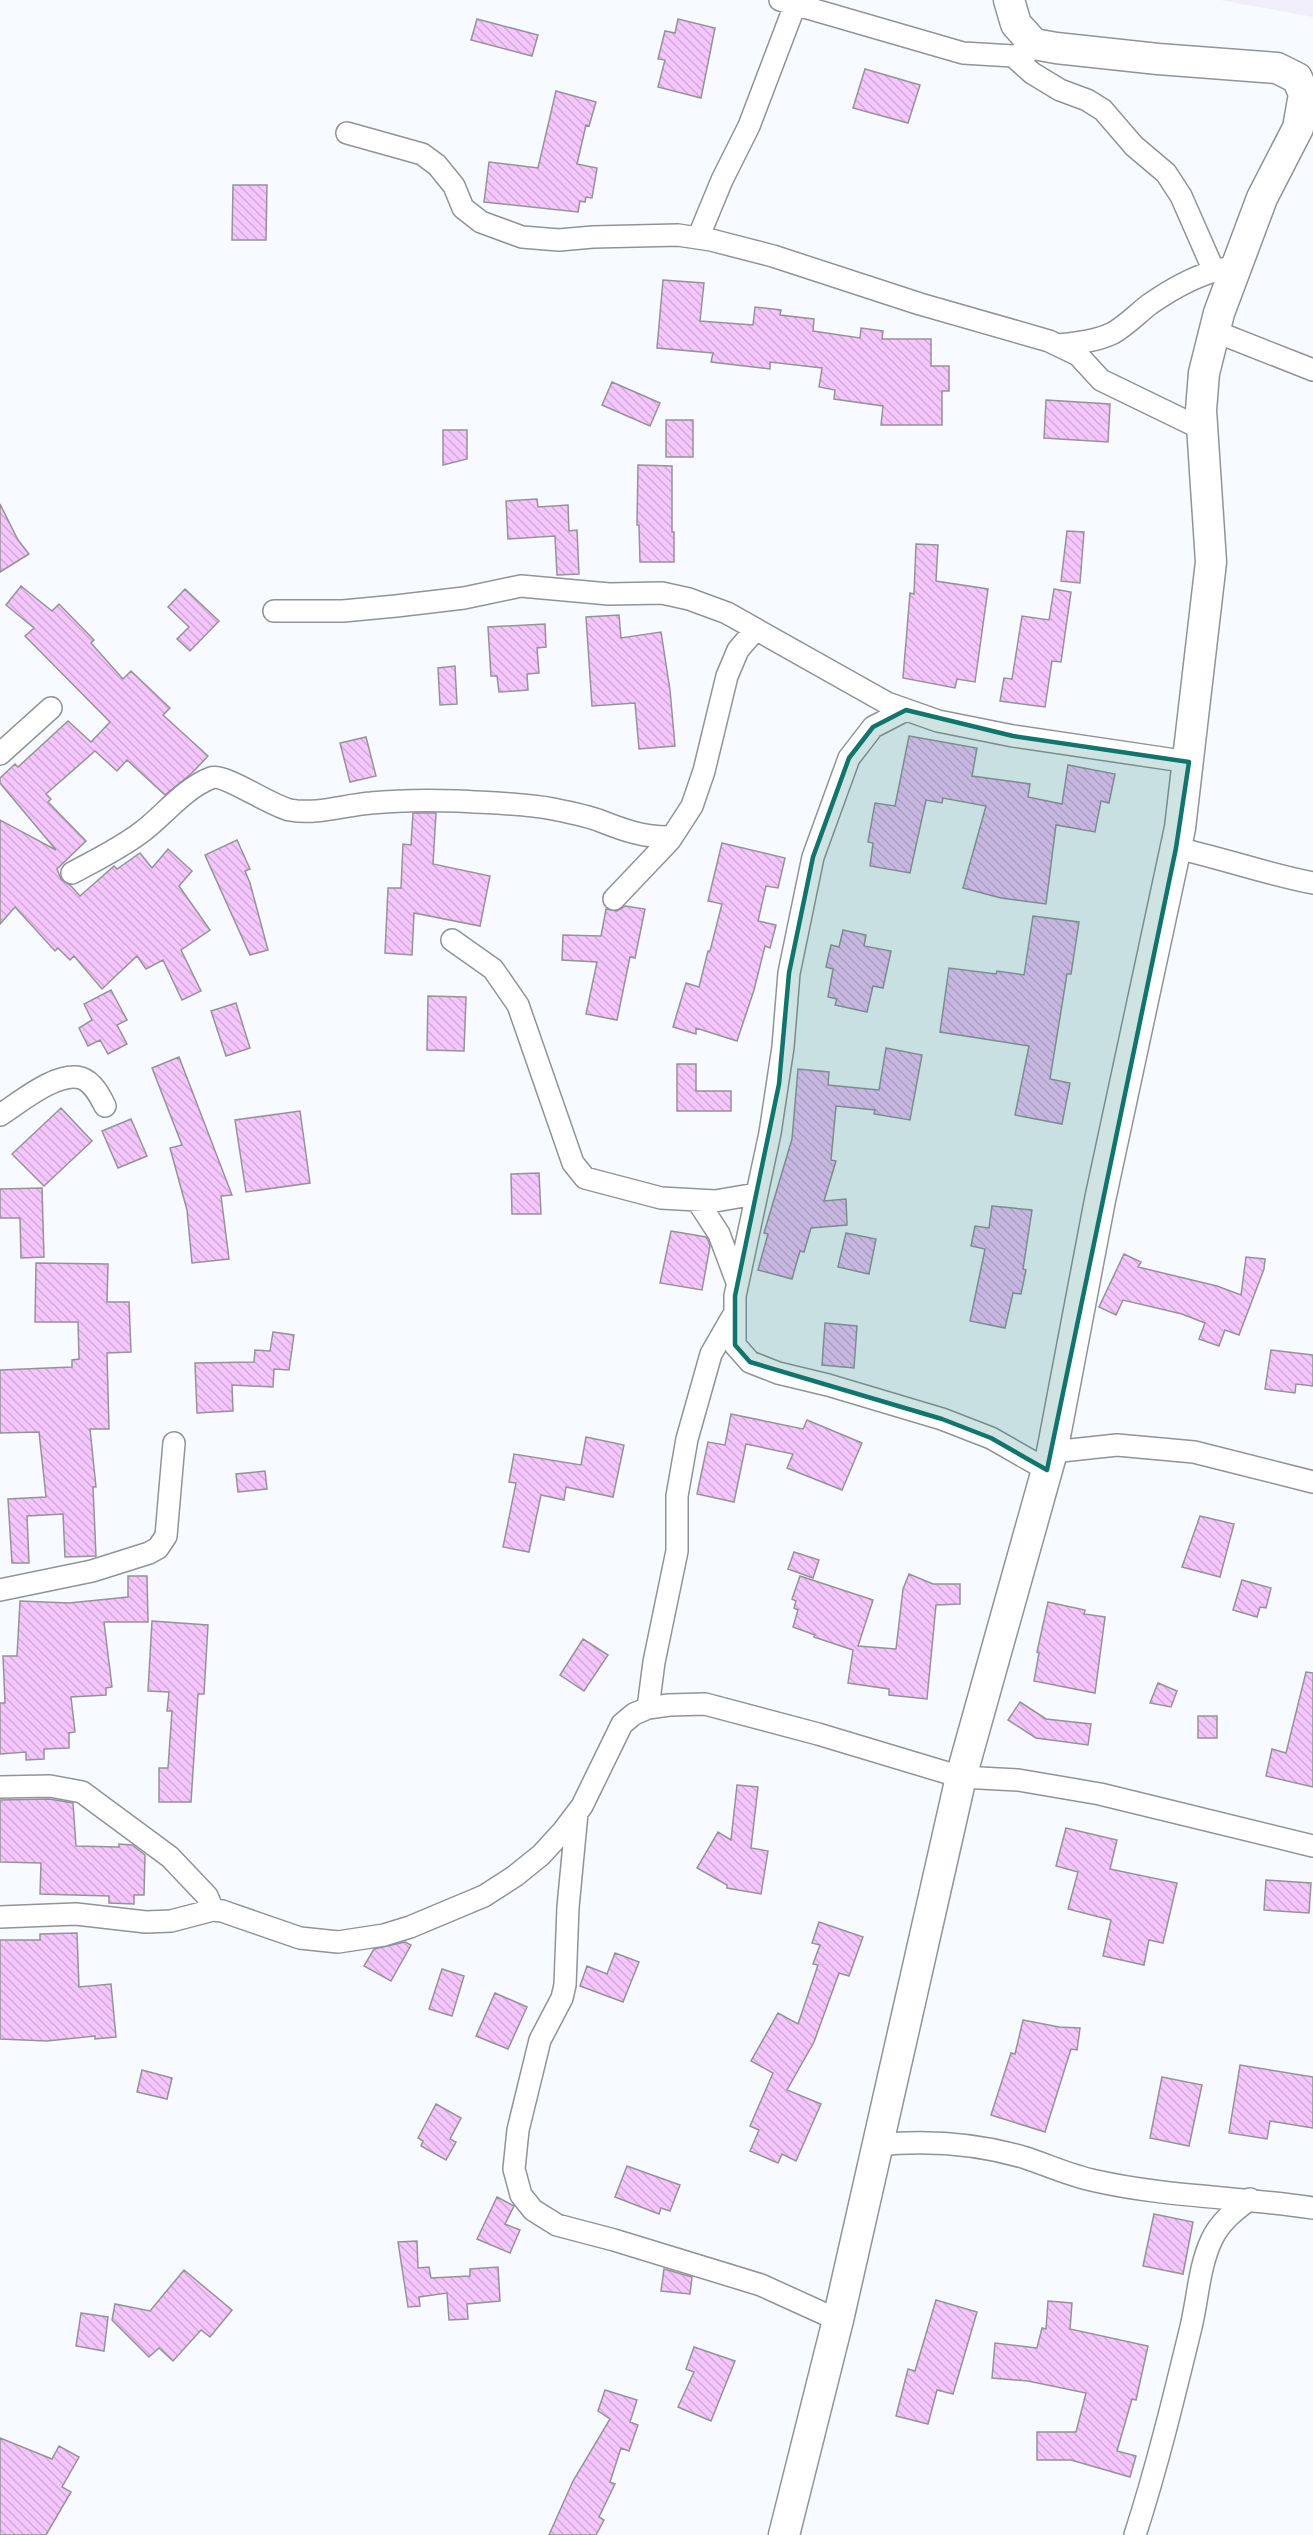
<svg xmlns="http://www.w3.org/2000/svg" width="1313" height="2535" font-family="Ubuntu,sans-serif">
<style>
.commercial{fill:#f1eefc}
.building{fill:url(#building-back-hatch);stroke:#969397;stroke-width:1.5}
.lines{fill:none;stroke-linecap:round;stroke-linejoin:round}
.street-casing{stroke:#909397;stroke-width:24}
.secondary-casing{stroke:#909397;stroke-width:33}
.street{stroke:#fff;stroke-width:21}
.secondary{stroke:#fff;stroke-width:30}
.marked{fill:#0f766e;fill-opacity:0.2;stroke:#0f766e;stroke-width:4.5;stroke-linejoin:round}
</style>
<defs>
<pattern id="building-back-hatch" width="6" height="6" patternUnits="userSpaceOnUse" patternTransform="scale(1.5)"><rect width="6" height="6" fill="#f5c6fd"/><path d="M-1 5l2 2M0 0l6 6M5-1l2 2" fill="none" stroke="#d1aad8"/></pattern>
</defs>
<rect width="100%" height="100%" fill="#f7fbff"/>
<path class="commercial" d="M1220,0H1313V17Z"/>
<path class="building" d="M477,19L538,35L532,56L471,40Z
M678,19L715,28L701,98L658,87L665,60L658,59L665,31L675,33Z
M865,69L920,85L908,123L853,108Z
M556,91L596,102L589,126L586,125L577,164L597,168L592,198L586,197L585,202L580,201L578,212L484,202L489,162L538,168Z
M233,185H267L266,240H232Z
M663,280L704,283L700,321L753,325L755,307L781,310L780,315L814,319L813,331L860,338L861,328L883,331L882,339H931V366H949V391H942V425H881L883,406L834,399L835,390L819,387L822,368L770,362V369L711,362L713,353L657,348Z
M612,382L660,403L650,426L602,405Z
M1046,400L1110,404L1108,442L1044,438Z
M666,420H693V457H666Z
M443,430H467V459L443,465Z
M638,465L672,466V532H674V562H640L639,525H637Z
M537,499L538,507L568,505L569,531L577,530L579,574L557,575L555,536L508,539L506,501Z
M0,504L18,540L29,554L0,572Z
M1067,531L1084,532L1080,583L1061,581Z
M916,544L938,545L936,581L988,589L975,682L957,679L955,688L903,678L910,593L914,594Z
M21,586L52,611L59,604L94,640L91,643L123,679L131,671L170,708L163,715L208,756L192,773L165,795L127,760L117,771L95,751L46,794L51,799L48,802L86,841L57,869L61,879L71,886L80,896L114,866L117,869L140,853L152,868L168,849L192,871L179,886L210,930L181,950L201,991L182,1000L163,960L146,969L137,956L102,989L74,956L70,960L58,948L55,951L15,907L0,924V820L56,850L0,783V778L15,764L18,767L68,721L91,742L110,722L25,636L34,628L6,605Z
M185,589L219,621L190,651L177,639L189,627L168,607Z
M1054,589L1071,592L1061,662L1052,661L1045,707L1000,701L1004,678L1012,679L1022,616L1049,620Z
M619,615L621,638L661,632L670,690L675,746L639,749L635,703L592,706L586,617Z
M545,624L546,647L537,648L539,673L527,674L528,690L499,692L497,676H491L488,627Z
M455,666L457,704L440,705L438,668Z
M909,736L977,748L972,776L1030,784L1028,797L1062,804L1068,765L1115,774L1109,803L1101,801L1095,832L1056,825L1046,904L1001,898L963,888L986,806L943,798L942,803L926,800L910,873L870,866L873,843L868,842L875,803L895,806Z
M366,737L376,776L350,782L340,743Z
M413,813H436L433,864L490,876L480,926L414,913L412,955L385,953L388,888H401L403,844L411,845Z
M237,840L250,869L245,871L250,883L268,950L250,955L205,855Z
M722,843L785,858L778,888L766,886L758,921L776,925L770,948L765,946L754,990L737,1041L696,1028V1034L673,1027L686,983L699,987L708,951H710L722,904L708,901Z
M625,906L645,909L635,958L630,957L617,1020L586,1014L597,962L562,960L563,935L601,936L606,909L617,911Z
M1033,916L1079,922L1071,974H1067L1050,1079L1070,1083L1062,1124L1015,1115L1029,1046L940,1032L949,968L996,974L997,971L1024,975Z
M843,930L866,935L864,946L891,951L883,988L873,986L867,1012L835,1005L837,999L828,997L833,969L826,967L831,945L839,947Z
M111,990L127,1020L117,1025L127,1044L108,1054L100,1040L88,1046L79,1028L92,1020L84,1004Z
M428,996L466,997L464,1051L427,1050Z
M236,1003L250,1048L226,1056L211,1011Z
M886,1048L922,1055L910,1120L874,1114L875,1110L836,1106L831,1160L836,1161L824,1201L846,1199L847,1225L811,1228L804,1252L800,1251L792,1279L758,1270L768,1234L764,1233L792,1139L798,1069L829,1072L828,1085L879,1090Z
M179,1057L232,1195L221,1196L229,1259L192,1263L187,1210L170,1148L182,1145L152,1068Z
M677,1064H696V1091H731V1111H677Z
M61,1108L92,1141L44,1186L12,1154Z
M300,1111L310,1183L246,1192L235,1120Z
M131,1119L147,1156L118,1168L102,1131Z
M539,1173L541,1214H512L511,1174Z
M42,1188L44,1257L21,1258L20,1218H0V1189Z
M992,1206L1032,1210L1023,1269L1026,1270L1021,1294L1013,1293L1005,1328L970,1321L985,1249L971,1246L975,1226L989,1228Z
M671,1231L706,1237L708,1240L710,1246L702,1290L660,1283Z
M846,1233L876,1239L869,1274L838,1267Z
M1124,1254L1141,1262L1138,1267L1217,1286L1241,1295L1246,1257L1265,1259L1264,1269L1239,1335L1225,1330L1219,1346L1199,1339L1205,1323L1182,1314L1123,1300L1116,1315L1099,1307Z
M36,1263L108,1264L107,1302H129L131,1352L107,1353L109,1429H90L96,1487H93L96,1556L65,1557L63,1514L27,1516L29,1563H12L8,1499L46,1497L39,1432L0,1433V1370L72,1367V1360L79,1359L78,1322H35Z
M825,1323L857,1326L854,1368L822,1365Z
M273,1332L294,1335L289,1370L274,1369L273,1387L232,1385L233,1411L197,1413L195,1363L254,1362L255,1350L270,1351Z
M1271,1350L1313,1355V1386L1296,1384L1295,1393L1265,1389Z
M731,1414L803,1429L807,1420L862,1443L842,1490L787,1468L793,1454L746,1444L734,1502L697,1494L708,1442L725,1445Z
M586,1437L624,1445L613,1497L566,1487L564,1500L541,1495L529,1552L503,1547L516,1483L509,1482L514,1454L581,1465Z
M265,1471L267,1489L238,1492L236,1474Z
M1200,1516L1234,1524L1220,1577L1182,1567Z
M794,1552L819,1560L813,1578L788,1569Z
M909,1574L933,1584H960V1604L936,1605L927,1699L889,1695V1689L848,1683L853,1650L814,1637L815,1635L793,1627L798,1610L794,1608L796,1601L792,1599L800,1576L873,1600L858,1646L896,1649L903,1589Z
M128,1576H147L148,1622H104L112,1687L106,1688V1695L71,1697L75,1732L69,1733V1748L44,1749V1759L26,1760V1752L0,1754V1703H5L3,1656H17L20,1601L69,1603L128,1597Z
M1242,1580L1271,1588L1266,1608L1260,1607L1257,1617L1233,1610Z
M1048,1602L1085,1610L1084,1614L1105,1617L1095,1693L1034,1681L1039,1653L1037,1652Z
M152,1621L208,1625L204,1694H198L191,1802H159V1768H168L172,1711H167L169,1692L148,1691Z
M583,1639L608,1655L584,1691L560,1675Z
M1306,1672L1313,1673V1787L1266,1776L1272,1749L1286,1753Z
M1158,1683L1177,1691L1171,1707L1150,1703Z
M1020,1702L1046,1719L1091,1724L1088,1745L1036,1738L1008,1720Z
M1198,1716H1217V1738H1198Z
M737,1785L758,1787L751,1848L768,1851L761,1894L727,1888V1885L697,1868L718,1832L731,1840Z
M49,1799L73,1803L76,1846L119,1847V1844L132,1845L145,1855L144,1895H134V1904L109,1903V1896L40,1894L41,1863L0,1862V1800Z
M1066,1828L1117,1840L1110,1869L1177,1883L1163,1943L1149,1940L1144,1965L1103,1956L1111,1920L1068,1909L1078,1872L1056,1866Z
M1266,1880L1311,1883L1309,1913L1264,1910Z
M819,1922L863,1937L849,1976L839,1973L814,2042L787,2090L821,2104L796,2161L782,2154L778,2163L750,2151L759,2130L750,2126L773,2073L751,2061L778,2013L798,2024L818,1965L813,1964L820,1945L812,1943Z
M77,1933L79,1987L111,1984L116,2037L95,2039V2036L47,2041L0,2039V1940H40V1934Z
M405,1942L411,1945L391,1981L364,1966L374,1949Z
M615,1953L639,1962L623,2002L580,1986L587,1966L607,1974Z
M442,1969L464,1976L452,2016L429,2009Z
M495,1993L527,2007L508,2049L476,2036Z
M1023,2020L1059,2027L1080,2028L1077,2050L1071,2049L1045,2132L991,2115L1011,2053L1015,2054Z
M1240,2065L1313,2077V2128L1270,2121L1267,2139L1229,2133Z
M142,2070L172,2078L167,2099L137,2092Z
M1162,2077L1202,2085L1189,2146L1150,2138Z
M436,2104L461,2118L450,2139L456,2142L446,2160L421,2146L423,2141L418,2138Z
M627,2166L680,2185L670,2211L661,2208L659,2214L615,2197Z
M497,2197L514,2206L505,2224L520,2230L510,2253L477,2239Z
M1154,2214L1193,2222L1183,2274L1143,2266Z
M417,2241L418,2268L429,2267L431,2278L470,2276V2269L498,2267L500,2301L467,2304L468,2319L449,2320L447,2293L419,2297L420,2306L408,2307L398,2242Z
M664,2269L692,2277L690,2294L661,2291Z
M184,2270L232,2310L210,2337L201,2330L173,2361L159,2348L149,2357L112,2320L115,2304L150,2311Z
M936,2300L977,2312L953,2394L937,2390L928,2424L896,2416L908,2369L915,2371Z
M1048,2301L1072,2303L1070,2329L1148,2346L1136,2400L1132,2399L1117,2451L1136,2456L1130,2477L1071,2460H1037V2432H1076L1086,2393L1028,2381L992,2378L995,2343L1037,2348L1042,2328L1046,2329Z
M81,2313L108,2317L104,2351L76,2346Z
M694,2347L735,2361L711,2421L678,2407L694,2372L686,2369Z
M605,2390L637,2400L630,2422L638,2425L629,2451L621,2448L610,2482L615,2484L599,2517L604,2520L596,2535H549L573,2481L610,2419L598,2411Z
M0,2438L52,2459L59,2446L79,2457L62,2487L71,2492L46,2535H0Z"/>
<g class="lines">
<defs>
<path id="street" d="M780,0L963,53L1013,56L1026,54
M1013,56L1032,73L1060,90L1087,100L1103,110L1134,146L1166,173L1181,196L1214,271
M347,133L422,154L437,165L454,186L463,208L481,222L522,237L559,240L593,237L678,235L711,240L773,256L920,304L1049,341L1078,355L1101,380L1202,429
M698,238L722,180L749,126L795,5
M1214,331L1313,370
M1058,345C1076,343 1097,341 1113,333C1127,325 1138,313 1150,304C1173,288 1200,273 1227,268
M274,611H343L396,606L464,598L521,586L609,594L662,593L689,599L727,613L887,703L938,721L1013,736L1189,762
M906,710L873,727L849,758L813,857L789,973L783,1047L770,1133L735,1296V1345L750,1362L778,1373L828,1385L942,1419L991,1438L1047,1470
M0,754L51,708
M1176,848C1222,858 1266,874 1313,883
M72,873C96,860 121,848 143,831C164,815 185,788 211,778C224,773 271,806 290,810C318,815 344,805 371,803C400,800 430,800 458,801C489,803 523,803 553,809C568,812 584,815 598,820C623,830 645,838 672,837
M614,899L670,840L692,806L704,771L727,676L738,650L756,629
M452,940L493,969L518,1005L573,1163L585,1178L661,1198L715,1201L756,1194
M0,1115C19,1103 57,1071 81,1078C93,1082 100,1096 105,1106
M697,1200L719,1234L737,1282
M1052,1452L1117,1445L1194,1452L1313,1482
M0,1590L92,1571L149,1553L158,1548L166,1536L174,1443
M648,1708L654,1662L677,1551V1496L687,1439L711,1354L734,1314
M0,1787L50,1786L82,1792L170,1857L207,1896L213,1910
M577,1813L568,1907L565,1985L562,1998L540,2040L518,2130L514,2169L521,2195L533,2210L557,2225L614,2240L761,2285L838,2320
M0,1917L76,1914L146,1922L171,1921L213,1910L222,1911L300,1938L338,1942L384,1935L410,1927L484,1896L515,1876L541,1855L563,1831L582,1806L622,1724L634,1714L648,1708L669,1705L705,1704L818,1734L961,1777L1018,1780L1100,1794L1313,1846
M877,2145C927,2140 979,2144 1026,2158C1050,2166 1071,2176 1096,2181C1167,2197 1241,2197 1313,2208
M1135,2535C1157,2467 1174,2397 1191,2327C1198,2298 1199,2266 1212,2239C1220,2222 1235,2210 1250,2199"/>
<path id="secondary" d="M784,2535L838,2320L961,1777L1052,1452L1100,1200L1180,828L1211,562L1201,410L1204,373L1219,313L1262,198L1298,128L1304,94L1297,78L1277,68L1158,59L1056,48L1034,44L1016,24L1009,0"/>
</defs>
<use href="#street" class="street-casing"/>
<use href="#secondary" class="secondary-casing"/>
<use href="#street" class="street"/>
<use href="#secondary" class="secondary"/>
</g>
<path class="marked" d="M906,710L1013,736L1189,762L1176,848L1047,1470L991,1438L942,1419L750,1362L735,1345V1296L779,1084L789,973L813,857L849,758L873,727Z"/>
</svg>
